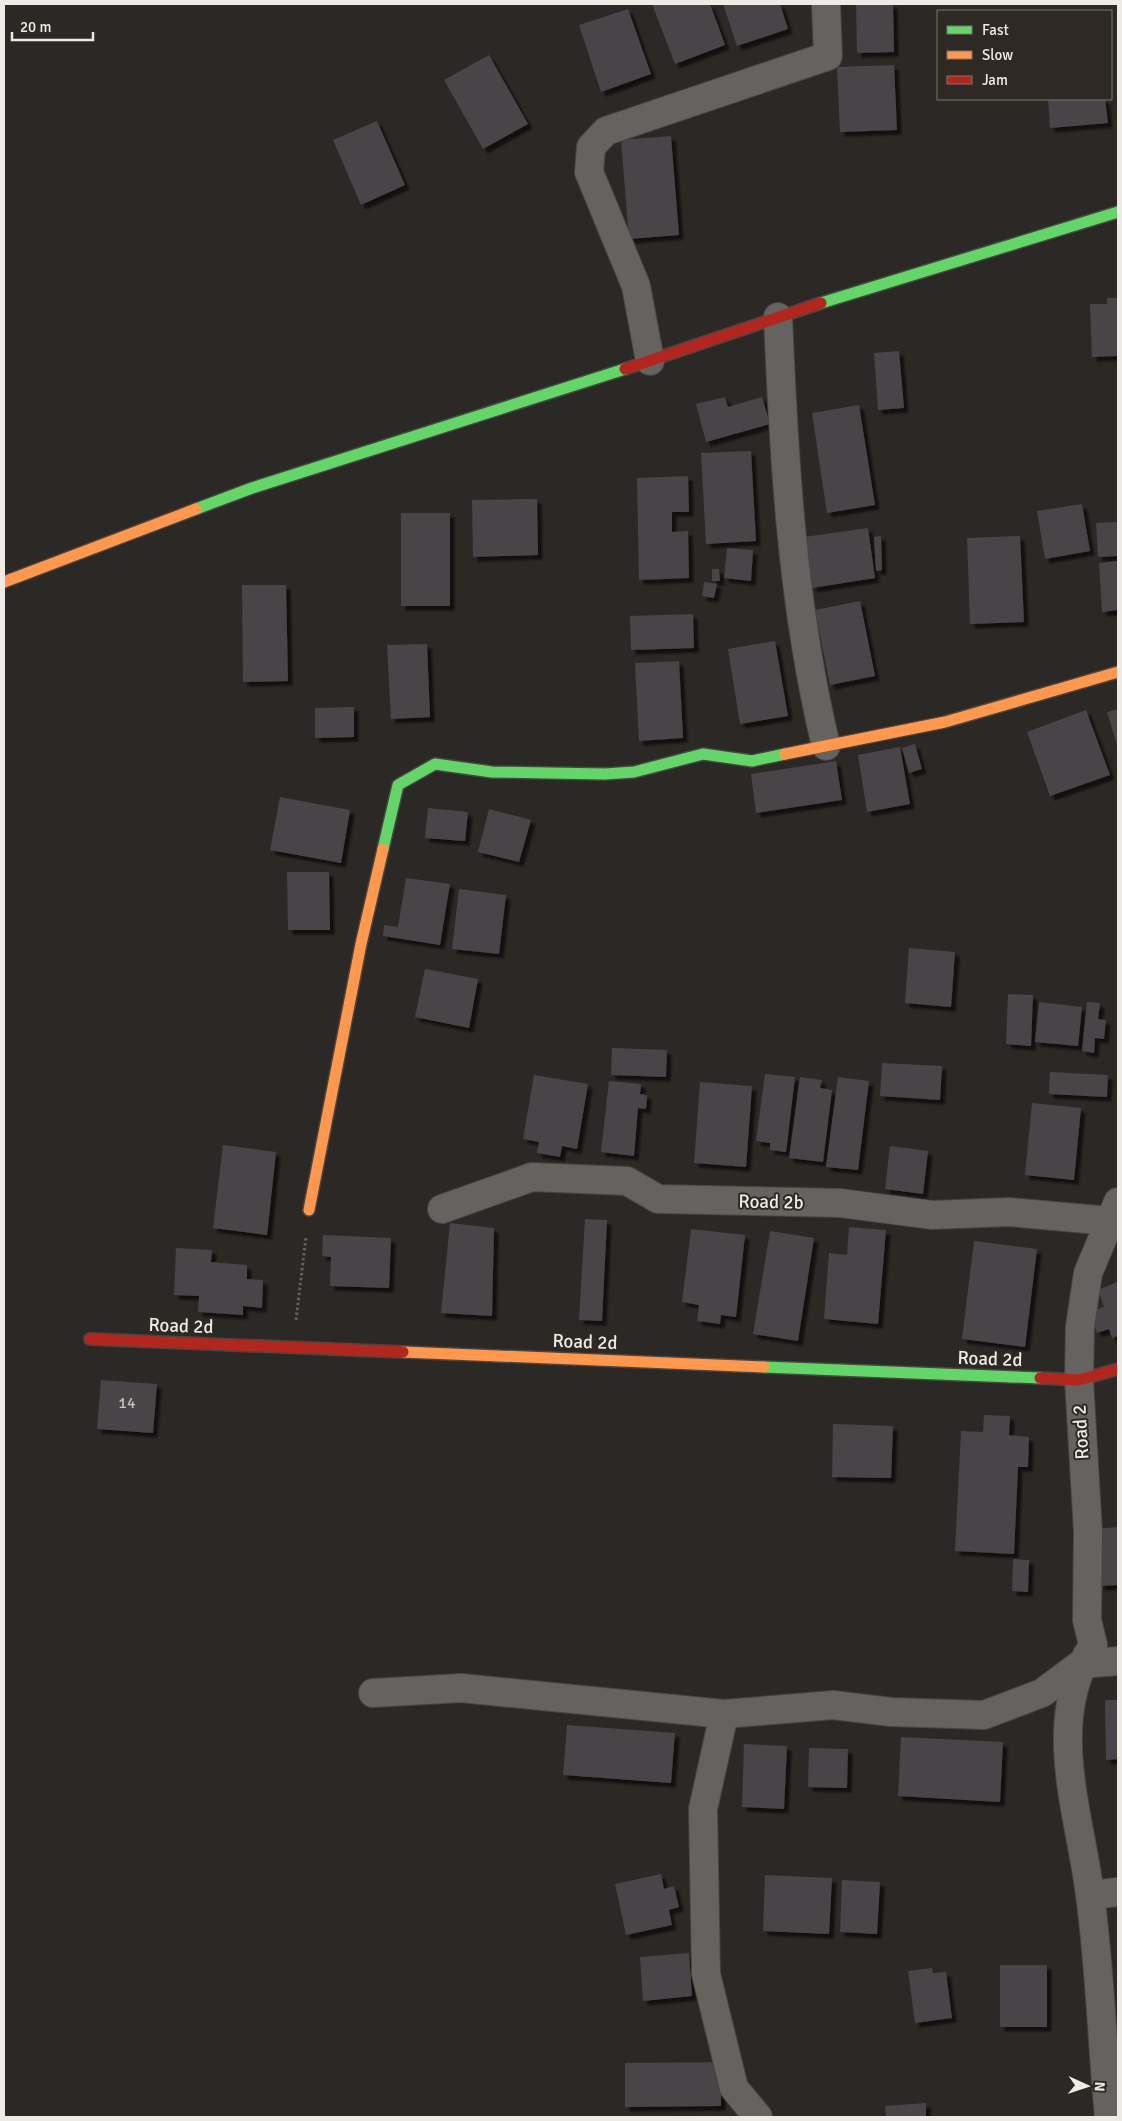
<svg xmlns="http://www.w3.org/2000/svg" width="1122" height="2121" font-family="Signika,sans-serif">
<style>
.building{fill:#464546;filter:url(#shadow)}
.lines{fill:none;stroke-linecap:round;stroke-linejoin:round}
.street-casing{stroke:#484542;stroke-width:30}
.fast-casing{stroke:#484542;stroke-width:14}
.slow-casing{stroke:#484542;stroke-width:14}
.jam-casing{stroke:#484542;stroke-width:14}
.path{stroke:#63615f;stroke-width:3;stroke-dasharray:2.5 2.5;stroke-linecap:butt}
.street{stroke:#656360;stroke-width:28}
.fast{stroke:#63d668;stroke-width:11}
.slow{stroke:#ff974d;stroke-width:11}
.jam{stroke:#b3261e;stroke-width:11}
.labels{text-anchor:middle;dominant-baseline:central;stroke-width:4;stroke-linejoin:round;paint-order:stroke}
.number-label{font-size:16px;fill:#c4c2bf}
.street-label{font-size:19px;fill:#eeebe7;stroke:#2e2923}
</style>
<defs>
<filter id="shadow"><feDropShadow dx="4.5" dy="4.5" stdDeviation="1" flood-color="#0009"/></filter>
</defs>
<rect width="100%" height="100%" fill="#2b2926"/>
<path class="building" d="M652,4H710L725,45L675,64Z
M723,4H780L788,29L737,46Z
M856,4H893L894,52L857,53Z
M628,9L651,74L601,92L579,25Z
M489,55L528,124L483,149L444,80Z
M894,65L897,130L840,132L837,67Z
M1048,99H1105L1108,123L1050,128Z
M377,121L405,185L361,205L333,140Z
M671,136L679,235L629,239L621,140Z
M1107,298H1118V356L1092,357L1090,304H1107Z
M899,351L904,408L878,410L874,353Z
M725,397L728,407L762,397L770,424L706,442L696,404Z
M859,405L875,505L827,513L812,413Z
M751,451L756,541L706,544L701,453Z
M688,476L689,512H672V532L688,531L689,578L639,580L637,478Z
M537,499L538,555L473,557L472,500Z
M1082,504L1090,551L1045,559L1037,511Z
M401,513H450V606H401Z
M1118,522V556L1098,557L1096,523Z
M868,528L875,578L812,588L804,537Z
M881,536L882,570L876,571L874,537Z
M1020,536L1024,622L970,624L967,538Z
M727,548L753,550L751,581L724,578Z
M1118,561V610L1102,612L1099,563Z
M712,569H719L720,581H712Z
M704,582L717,584L714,598L702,596Z
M242,585H286L288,681L243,682Z
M860,601L875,676L830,685L815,610Z
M693,614L694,648L631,650L630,616Z
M775,641L788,716L740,724L728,649Z
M427,644L430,717L391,719L387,645Z
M679,661L683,738L639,741L635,663Z
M354,707V737L315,738V708Z
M1118,709V748L1107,712Z
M1086,710L1110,775L1050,796L1027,732Z
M915,744L922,769L909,773L902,748Z
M900,747L910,804L867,812L858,755Z
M836,761L842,800L756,813L751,774Z
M280,797L350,810L341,863L270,850Z
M428,808L468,812L465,841L425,838Z
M489,809L531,820L519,862L478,852Z
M287,872H329L330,930H288Z
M406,878L450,884L440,945L383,936L384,925L398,927Z
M459,889L506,895L499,954L452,949Z
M909,948L955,952L951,1007L905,1003Z
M425,969L478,979L469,1028L415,1017Z
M1008,994L1033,995L1031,1046L1006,1044Z
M1039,1002L1082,1007L1078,1046L1035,1042Z
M1087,1002L1100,1003L1098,1019L1106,1020L1104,1039L1095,1038L1094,1053L1082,1051Z
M612,1048L667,1050L666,1077L611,1075Z
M882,1063L942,1066L940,1100L880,1096Z
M1050,1072L1108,1075L1107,1097L1049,1094Z
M765,1074L795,1077L786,1152L770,1150V1143L756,1141Z
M534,1075L588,1084L577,1149L562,1146L560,1157L537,1153L539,1142L523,1139Z
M800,1077L822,1080L820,1088L832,1090L823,1162L789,1158Z
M838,1077L869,1081L858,1170L826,1167Z
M609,1081L641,1084L640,1094L647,1095L646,1109L638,1108L634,1156L601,1152Z
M700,1082L752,1086L746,1167L694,1163Z
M1032,1103L1081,1108L1074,1180L1025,1175Z
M223,1145L276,1152L267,1235L213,1228Z
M890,1146L928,1151L923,1194L885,1189Z
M585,1219L607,1220L602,1321L579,1320Z
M450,1223L494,1228L492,1316L441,1313Z
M849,1227L886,1230L878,1324L824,1319L829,1253L847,1255Z
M691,1229L745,1235L736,1317L721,1315L720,1324L697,1321L699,1305L682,1302Z
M770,1231L814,1238L798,1341L753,1334Z
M323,1235L391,1238L389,1288L330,1286L331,1257L322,1256Z
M974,1241L1037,1249L1025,1347L962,1339Z
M176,1248L212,1250L211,1262L247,1265V1279L263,1280L262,1308L243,1306V1315L198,1312L199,1296L174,1295Z
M1117,1282L1118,1336L1112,1338L1109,1329L1097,1333L1089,1312L1104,1307L1098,1290Z
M101,1380L157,1384L153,1433L97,1429Z
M984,1415L1010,1416L1009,1435L1029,1437L1028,1467H1018L1014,1554L955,1551L961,1431L983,1432Z
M833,1424L893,1426L891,1478L832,1477Z
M1118,1527V1585L1100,1586L1095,1529Z
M1013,1559L1029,1560L1028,1592L1012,1591Z
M1105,1700H1118V1759L1106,1760Z
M567,1725L675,1733L671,1783L563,1775Z
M901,1737L1003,1742L1000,1802L898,1796Z
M744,1744L787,1746L784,1809L742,1807Z
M809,1748L848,1749L847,1788L808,1787Z
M661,1874L664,1889L674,1886L679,1907L669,1910L672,1925L626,1935L615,1884Z
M765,1875L832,1878L829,1934L763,1931Z
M842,1880L880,1882L877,1934L840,1932Z
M689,1953L692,1996L643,2001L640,1957Z
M1000,1965H1047V2027H1000Z
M932,1968L933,1973L946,1972L952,2018L915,2023L908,1971Z
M721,2062V2106L625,2107V2063Z
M926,2103V2117H886L885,2106Z"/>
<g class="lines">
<defs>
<path id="street" d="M778,317C784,461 792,605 826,746
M650,361L636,286L589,172L591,147L606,131L828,56L826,4
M442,1209L532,1177L627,1181L658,1199L840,1203L932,1215L1009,1212L1110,1221
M373,1693L461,1688L724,1714L703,1809L706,1974L734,2088L758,2117
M724,1714L833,1705L891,1712L984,1715L1042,1693L1081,1664L1118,1661
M1090,1895L1118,1892
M1109,2117C1102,2044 1100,1968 1090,1895C1080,1814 1044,1721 1093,1645L1087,1620L1088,1532L1079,1380L1080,1326L1088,1273L1118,1202"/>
<path id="fast" d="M821,303L1118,212
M196,509L252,488L625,369
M383,849L398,785L435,764L492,772L605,774L634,772L703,754L752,761L785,754
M764,1367L1040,1378"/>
<path id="slow" d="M4,582L196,509
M785,754L945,722L1118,672
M309,1210L361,944L383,849
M403,1352L764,1367"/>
<path id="jam" d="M625,369L821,303
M90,1339L403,1352
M1040,1378L1079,1380L1118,1369"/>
</defs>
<use href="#street" class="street-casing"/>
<use href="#fast" class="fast-casing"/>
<use href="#slow" class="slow-casing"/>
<use href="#jam" class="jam-casing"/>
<path class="path" d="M296,1320L306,1237"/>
<use href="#street" class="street"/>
<use href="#fast" class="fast"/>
<use href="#slow" class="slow"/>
<use href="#jam" class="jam"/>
</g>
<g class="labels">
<g class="number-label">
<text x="127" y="1403">14</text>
</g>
<g class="street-label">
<text transform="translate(771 1202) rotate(1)">Road 2b</text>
<text transform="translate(181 1326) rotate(2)">Road 2d</text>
<text transform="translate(585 1342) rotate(2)">Road 2d</text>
<text transform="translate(990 1359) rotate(2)">Road 2d</text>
<text transform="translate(1081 1432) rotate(-93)">Road 2</text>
</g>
</g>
<rect width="1122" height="2121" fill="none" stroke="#eeebe7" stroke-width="10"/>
<rect x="937" y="10" width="175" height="90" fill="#2e2923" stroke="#7b7771"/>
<rect x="947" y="26" width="25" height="8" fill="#63d668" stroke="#7b7771"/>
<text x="982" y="35" font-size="15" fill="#eeebe7">Fast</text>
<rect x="947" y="51" width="25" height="8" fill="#ff974d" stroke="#7b7771"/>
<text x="982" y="60" font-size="15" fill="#eeebe7">Slow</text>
<rect x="947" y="76" width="25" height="8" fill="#b3261e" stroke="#7b7771"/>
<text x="982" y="85" font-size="15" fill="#eeebe7">Jam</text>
<g transform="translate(1087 2086) rotate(93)" stroke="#2e2923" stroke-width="4" paint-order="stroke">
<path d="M0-4L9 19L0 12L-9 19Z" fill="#eeebe7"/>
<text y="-8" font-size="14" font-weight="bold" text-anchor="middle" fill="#eeebe7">N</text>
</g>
<path d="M12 32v8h81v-8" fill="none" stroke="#eeebe7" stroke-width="2.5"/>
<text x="20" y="32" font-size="15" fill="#eeebe7" stroke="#2e2923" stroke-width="4" paint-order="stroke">20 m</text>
</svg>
